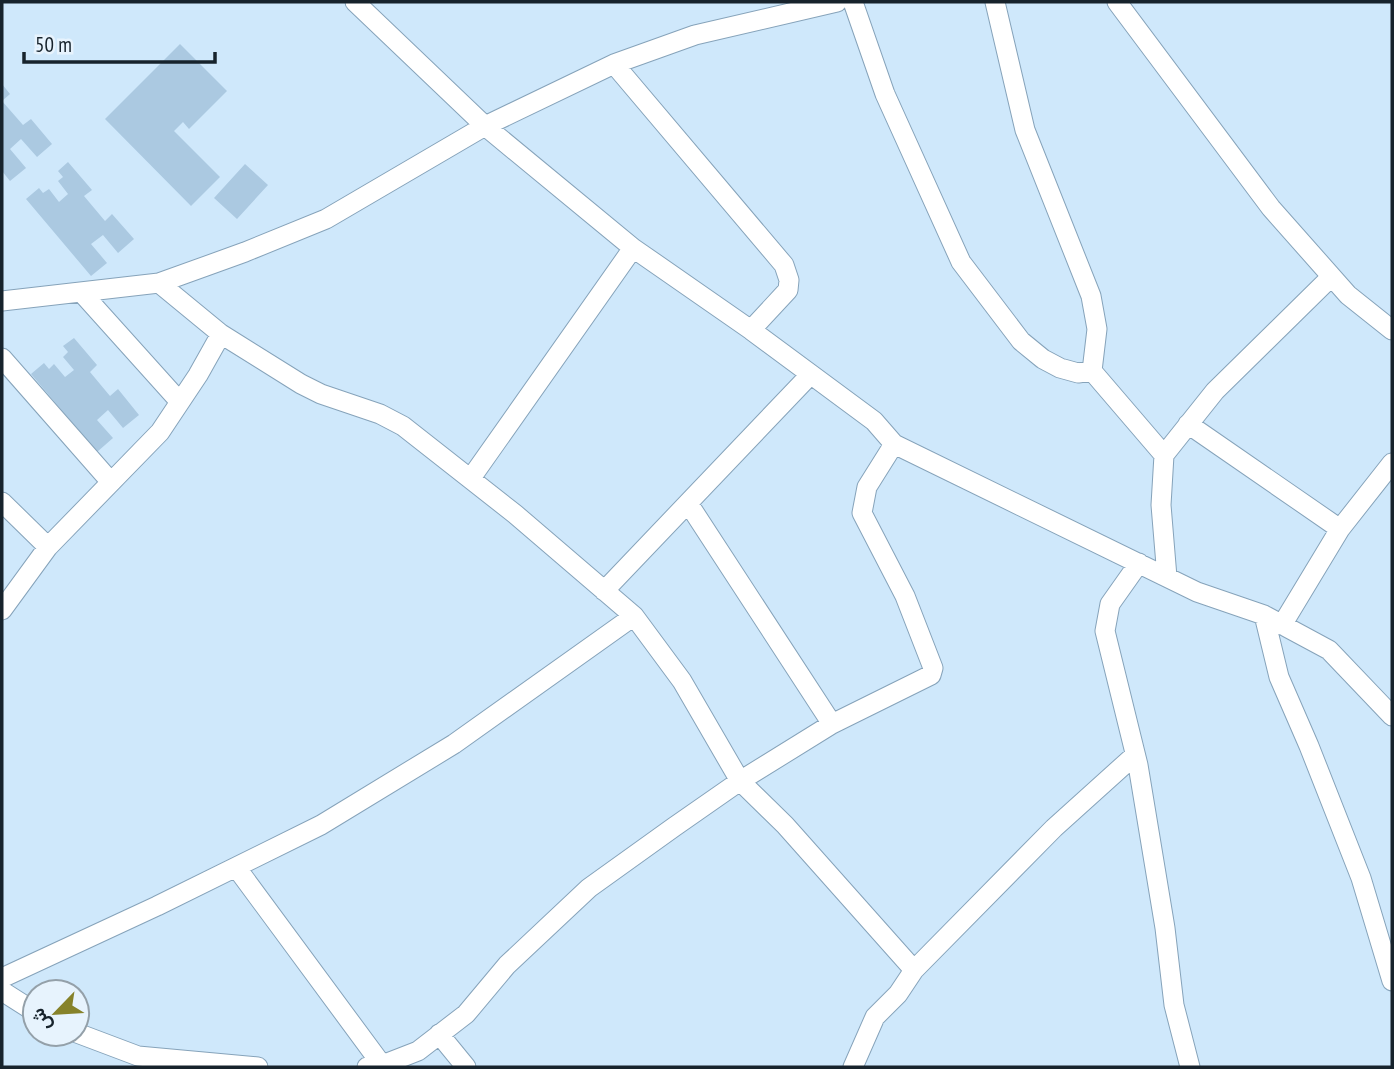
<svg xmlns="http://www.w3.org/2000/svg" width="1394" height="1069" font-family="'PT Sans Narrow',Vazirmatn,sans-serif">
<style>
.building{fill:#abc9e1}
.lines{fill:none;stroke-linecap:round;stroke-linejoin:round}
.street-casing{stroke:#86a3ba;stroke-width:21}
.street{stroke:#fff;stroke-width:19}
</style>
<rect width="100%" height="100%" fill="#cfe8fb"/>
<path class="building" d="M180,44L227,91L189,129L183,122L174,131L220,177L191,206L105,119Z
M2,84L10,94L2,101L23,125L31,119L52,144L37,157L21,139L10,149L26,168L10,181L2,171Z
M68,162L92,190L84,196L105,221L112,214L134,239L118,253L103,235L91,244L107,263L91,276L26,199L39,188L43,193L49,189L59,202L68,194L58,181L63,177L58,171Z
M245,164L268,185L237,219L214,198Z
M74,338L97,365L90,372L110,396L118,389L139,415L123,428L108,410L97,420L113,438L97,452L31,374L44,363L49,369L54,364L65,377L74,370L63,357L68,352L63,346Z"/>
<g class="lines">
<defs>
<path id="street" d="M355,2L485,126L633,248L751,330L874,421L894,444L1197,592L1264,615L1329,650L1392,716
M853,2L885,94L961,262L1021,341L1043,359L1060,368L1078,373L1092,371
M995,2L1025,130L1091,296L1097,329L1092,371
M1117,2L1271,208L1348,295L1392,330
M614,64L784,265L789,280L788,290L751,330
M159,283L221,334L301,384L321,394L380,414L403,426L515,514L634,616L682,681L740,781L785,825L914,970
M82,293L180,402
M2,301L159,283L245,252L326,219L485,126L614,64L695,35L837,2
M2,358L110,481
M1092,371L1164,455
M1188,424L1340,529
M471,478L633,248
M2,502L48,547
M688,503L832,724
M1139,563L1110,604L1105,631L1138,765L1165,928L1174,1005L1190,1067
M1167,577L1161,505L1164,455L1215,391L1331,277
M604,591L810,375
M2,610L48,547L160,432L198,375L221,334
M1264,615L1279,677L1309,746L1361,878L1392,981
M1282,625L1340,529L1392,463
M236,867L382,1065
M2,978L157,906L321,825L454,744L634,616
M2,991L35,1012
M77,1033L138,1056L258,1067
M439,1034L466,1067
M367,1067L382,1065L418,1051L466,1014L507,965L589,888L674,827L740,781L832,724L931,675L933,668L905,596L862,513L867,487L894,444
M853,1067L875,1017L898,994L914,970L1054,828L1135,755"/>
</defs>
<use href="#street" class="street-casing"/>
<use href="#street" class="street"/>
</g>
<rect width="1394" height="1069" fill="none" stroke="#17232c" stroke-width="7"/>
<g transform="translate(56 1013) rotate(245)"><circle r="33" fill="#e7f3fd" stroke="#94a0a9" stroke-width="2"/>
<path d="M0-5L12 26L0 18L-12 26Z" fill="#86822a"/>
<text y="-10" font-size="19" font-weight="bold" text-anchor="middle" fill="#17232c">ش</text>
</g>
<path d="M24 52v10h191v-10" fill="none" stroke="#17232c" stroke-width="3.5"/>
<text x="35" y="52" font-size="21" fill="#17232c" stroke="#e7f3fd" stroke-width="5" paint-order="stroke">50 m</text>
</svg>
